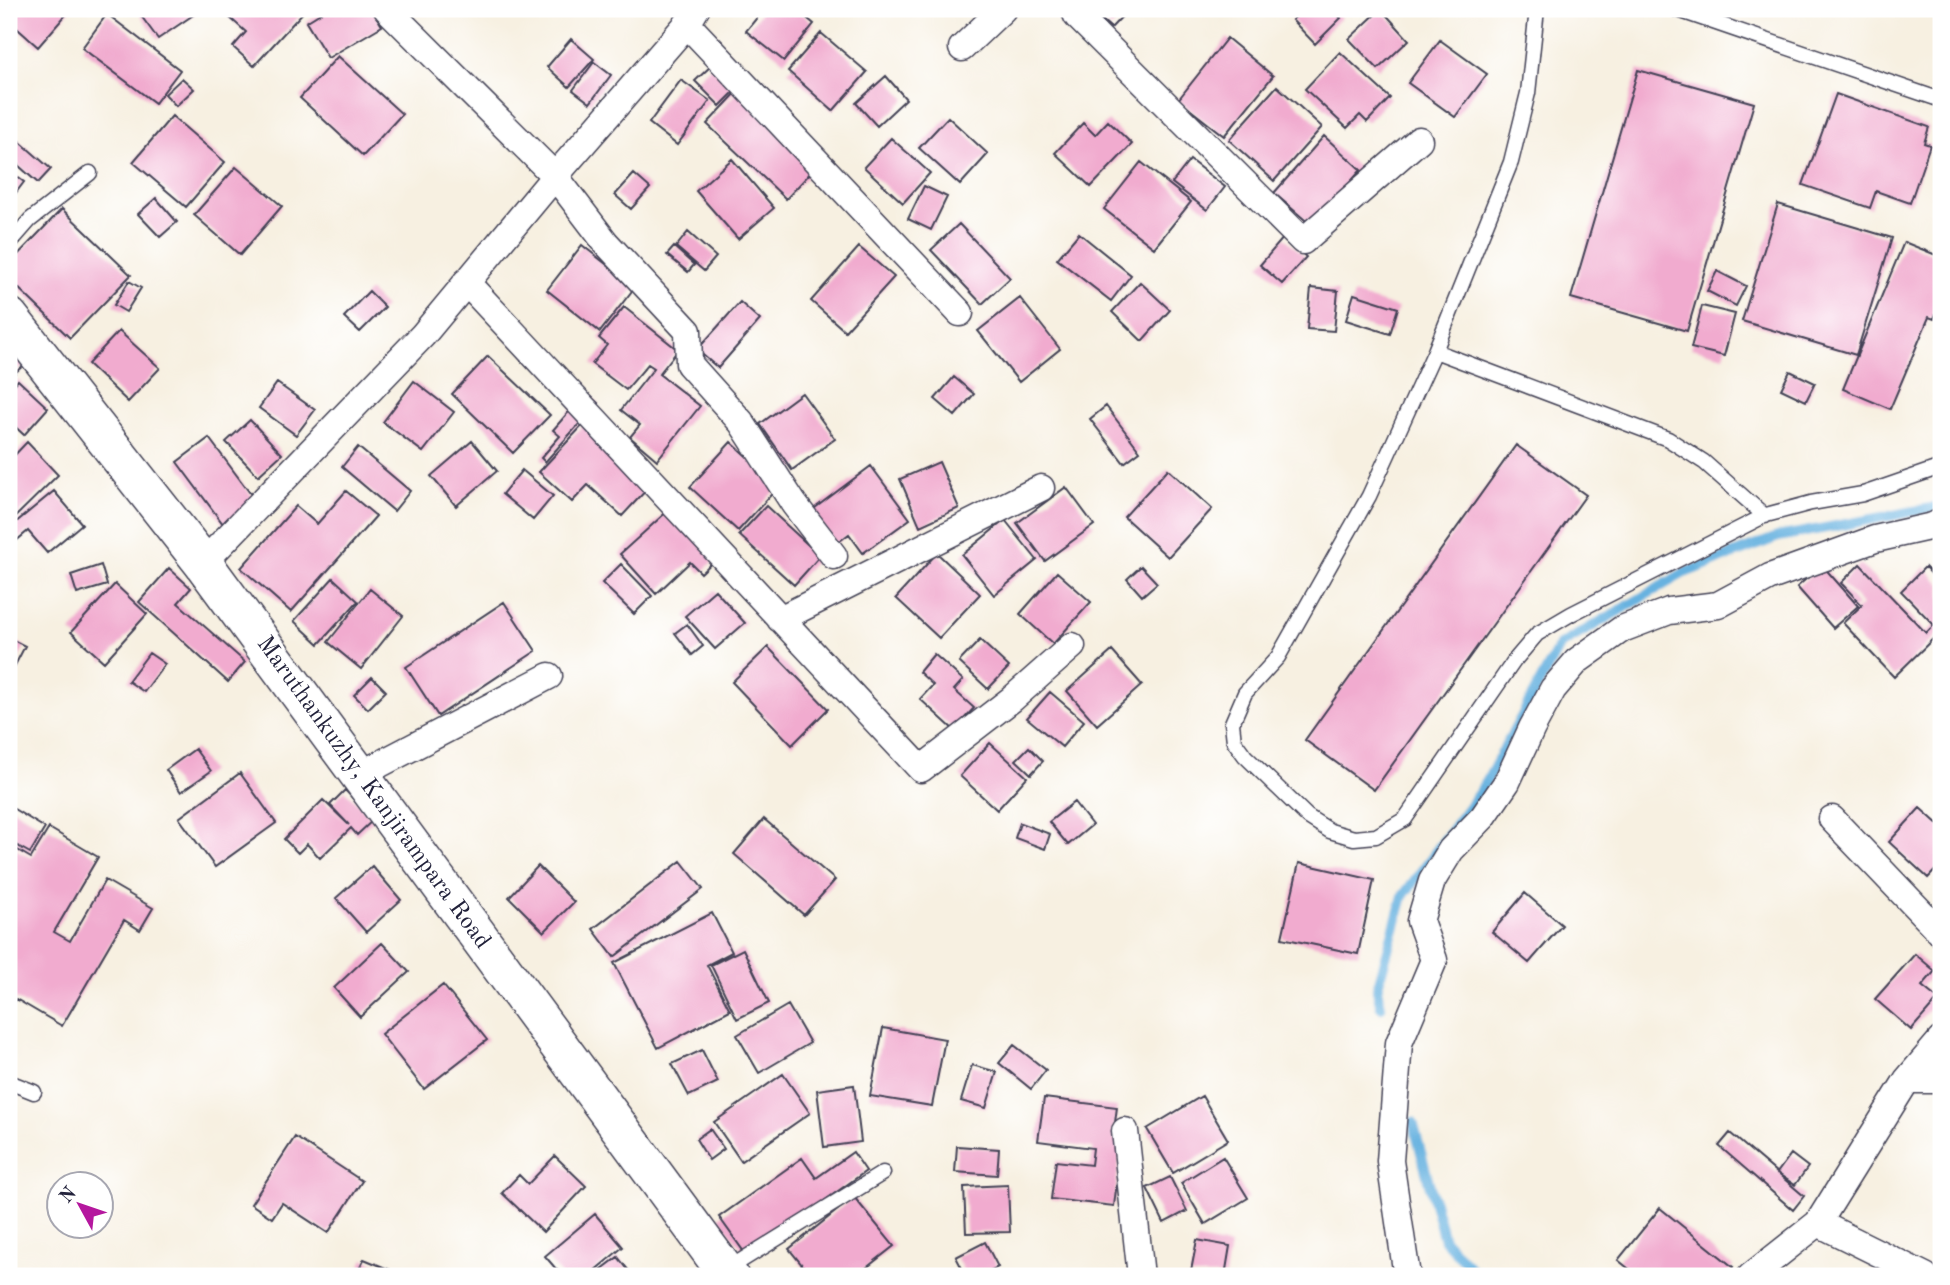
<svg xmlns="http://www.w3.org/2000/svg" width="1950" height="1285" font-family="'Old Standard TT',serif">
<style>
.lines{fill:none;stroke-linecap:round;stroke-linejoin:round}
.stream{stroke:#68b2e0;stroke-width:10}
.building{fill:#f1abcf}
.service-casing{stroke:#424154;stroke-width:17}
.minor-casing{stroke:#424154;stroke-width:29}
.secondary-casing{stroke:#424154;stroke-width:41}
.service{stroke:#fff;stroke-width:14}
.minor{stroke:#fff;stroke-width:26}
.secondary{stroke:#fff;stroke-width:38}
.labels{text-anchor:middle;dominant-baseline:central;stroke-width:5;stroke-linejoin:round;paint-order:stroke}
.street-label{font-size:24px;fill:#22223b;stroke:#fff}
</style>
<rect width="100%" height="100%" fill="#fff"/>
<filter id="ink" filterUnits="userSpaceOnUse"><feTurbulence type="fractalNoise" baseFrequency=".0143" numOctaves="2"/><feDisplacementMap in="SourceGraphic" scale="14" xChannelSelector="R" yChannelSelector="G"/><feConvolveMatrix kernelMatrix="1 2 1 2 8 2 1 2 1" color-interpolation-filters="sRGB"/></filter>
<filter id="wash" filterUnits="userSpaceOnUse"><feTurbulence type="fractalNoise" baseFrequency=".00686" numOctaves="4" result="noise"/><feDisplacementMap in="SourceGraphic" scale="28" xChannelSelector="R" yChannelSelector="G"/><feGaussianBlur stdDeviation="1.57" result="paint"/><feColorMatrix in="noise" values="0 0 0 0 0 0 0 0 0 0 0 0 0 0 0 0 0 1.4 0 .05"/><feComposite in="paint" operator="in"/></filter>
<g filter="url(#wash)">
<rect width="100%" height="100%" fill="#f7f0e1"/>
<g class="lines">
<path class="stream" d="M1381,1007L1377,989L1403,896L1484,786L1560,645L1684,573L1778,537L1931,508L1941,505
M1413,1122L1444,1240L1478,1276"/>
</g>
<g id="blocks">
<path class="building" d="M9,9H71L38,47L9,21Z
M136,9H202L158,39Z
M220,9H306L254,66L233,47L246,32Z
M327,9H372L382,26L328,58L306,22Z
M764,9H796L814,24L784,61L746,31Z
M1090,9H1129L1111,28Z
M1303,9H1332L1341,18L1315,44L1292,20Z
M1381,9L1409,40L1378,69L1349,39Z
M107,14L180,70L155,103L82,48Z
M821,33L867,72L833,111L788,71Z
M1227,38L1273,76L1224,136L1178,100Z
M571,39L594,59L569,87L547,67Z
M1440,40L1487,74L1455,117L1408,83Z
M1340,52L1390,98L1367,122L1360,115L1347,128L1305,89Z
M338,56L402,114L363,156L300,98Z
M594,62L611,75L590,103L573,90Z
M712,65L736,90L720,106L695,81Z
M1638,70L1754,103L1687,331L1571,298Z
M886,76L906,99L877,126L856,103Z
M182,78L194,89L176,106L165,94Z
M681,80L710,101L677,145L649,123Z
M1277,86L1322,127L1274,181L1229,140Z
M738,91L815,168L786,199L707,124Z
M1836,94L1929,127L1924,143L1930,145L1910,203L1876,191L1870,208L1803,185Z
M172,116L225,162L186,207L133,162Z
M948,117L988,154L960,185L919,148Z
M1108,121L1132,144L1091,187L1055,153L1083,123L1095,135Z
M9,132L51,169L38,183L9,157Z
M1324,136L1361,170L1312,226L1274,193Z
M891,138L930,173L903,203L864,167Z
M732,159L774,208L738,239L696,191Z
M1190,160L1225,187L1207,210L1172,183Z
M1141,162L1191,202L1154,248L1104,209Z
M236,167L282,206L240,255L194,215Z
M9,171L24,182L9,202Z
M634,174L650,188L631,209L615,195Z
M924,186L947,197L931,230L908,219Z
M156,198L177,222L160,237L138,214Z
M1778,204L1892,238L1856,355L1742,321Z
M62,209L131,275L70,338L9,279V264Z
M959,224L1010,278L982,304L931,250Z
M688,232L716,257L704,271L676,247Z
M1079,233L1131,275L1111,301L1057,259Z
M1284,237L1306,257L1282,284L1260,265Z
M1904,242L1941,257V302L1934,319L1929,317L1890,409L1843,389Z
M582,245L635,287L600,332L547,290Z
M674,247L694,265L688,272L667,255Z
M859,247L894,277L845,331L811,301Z
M1717,271L1746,286L1736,306L1707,291Z
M129,281L141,288L126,312L114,305Z
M1140,282L1170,310L1142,341L1112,312Z
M1311,288L1338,291L1334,331L1307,329Z
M369,291L385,307L360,332L344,317Z
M1354,294L1398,308L1390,334L1346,320Z
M1020,298L1060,349L1019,382L978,331Z
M740,302L760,320L718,368L697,350Z
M1702,306L1735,314L1724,356L1691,348Z
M624,307L678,350L659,374L700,406L657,460L630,437L640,425L621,410L654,368L648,364L626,390L592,364L607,345L599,338Z
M119,331L160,368L128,402L88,364Z
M9,350L24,365L9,378Z
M488,356L550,415L513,453L452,394Z
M1790,371L1815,383L1806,401L1781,389Z
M954,377L974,394L955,416L935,399Z
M18,380L48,408L24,435L9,421V390Z
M572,380L598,403L545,462L541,458L560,436L553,430L579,400Z
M414,381L454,412L423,452L383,422Z
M277,383L315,410L296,435L259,408Z
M802,393L835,439L792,470L760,424Z
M1106,406L1140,451L1124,463L1090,419Z
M250,420L282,454L258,476L226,442Z
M583,425L650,486L622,516L588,485L572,502L539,472Z
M209,438L264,512L232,536L177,462Z
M472,441L497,471L456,506L431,476Z
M27,442L58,475L9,523V461Z
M731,442L779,486L738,531L690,487Z
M1516,445L1586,495L1374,790L1305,740Z
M358,447L410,491L394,511L342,467Z
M939,462L959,508L920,526L900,479Z
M871,466L910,519L863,553L849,534L836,544L811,511Z
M1168,469L1212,509L1168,557L1124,517Z
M522,470L553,496L533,520L502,494Z
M1066,487L1094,525L1045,561L1017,523Z
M54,491L82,524L47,553L28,531L16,541L9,533V528Z
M346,491L376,516L291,612L241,568L296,506L317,524Z
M766,506L820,556L794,585L739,535Z
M672,507L718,557L701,573L690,562L656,594L620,554Z
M1005,520L1037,560L994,595L962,555Z
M937,553L980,594L939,638L896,598Z
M621,564L652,596L634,614L602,583Z
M1860,564L1926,633L1934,625L1901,591L1925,567L1941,584V631L1894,677L1843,623L1862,605L1841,583Z
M101,565L107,585L77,594L71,575Z
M1822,565L1858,606L1833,628L1797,587Z
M1141,566L1157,583L1142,596L1127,579Z
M169,568L191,588L178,603L245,662L228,682L139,602Z
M1057,572L1091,602L1053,644L1020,614Z
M333,578L358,601L319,644L294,621Z
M115,584L147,614L104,662L71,632Z
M370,589L403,616L361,669L328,642Z
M715,590L745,623L715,649L685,616Z
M504,602L536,651L438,716L406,667Z
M687,624L703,646L692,655L675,633Z
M9,638L25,646L9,677Z
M980,640L1009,667L988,689L959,662Z
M768,647L828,709L792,745L732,682Z
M1112,651L1142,685L1097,725L1067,691Z
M149,653L165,664L144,692L128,681Z
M934,654L963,680L954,690L974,708L954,730L920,699L933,685L919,672Z
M372,677L386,691L368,709L354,695Z
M1050,692L1084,721L1062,747L1027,718Z
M990,743L1027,777L997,810L960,776Z
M1029,747L1043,761L1031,774L1016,760Z
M195,749L211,771L181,792L166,770Z
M240,773L276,823L215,867L179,818Z
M345,790L373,820L357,835L351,828L320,858L307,844L298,853L284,839L323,800L349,825L330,805Z
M1074,802L1092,825L1068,845L1049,822Z
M9,806L45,828L30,853L9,841Z
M1920,808L1941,827V864L1928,878L1889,842Z
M764,819L835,880L804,915L734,854Z
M1020,823L1050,834L1045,849L1015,838Z
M49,828L98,857L54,932L70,941L105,880L153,908L140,930L124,920L62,1026L16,999L9,1011V845L31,858Z
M681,861L703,889L614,957L593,929Z
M1299,863L1374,880L1358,954L1282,938Z
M372,866L401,900L366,932L336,898Z
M538,866L574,902L544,932L509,897Z
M1525,893L1562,925L1529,963L1492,932Z
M712,913L732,952L707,965L730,1010L658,1048L614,963Z
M382,943L409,972L360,1017L334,988Z
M743,949L769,1003L737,1019L711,965Z
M1915,954L1935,971L1922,986L1938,999L1911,1030L1875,999Z
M443,985L487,1040L424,1089L381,1034Z
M788,1005L810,1043L759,1073L737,1035Z
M883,1028L945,1039L932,1106L870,1096Z
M1014,1045L1046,1070L1031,1089L999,1063Z
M702,1050L718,1082L689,1096L672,1064Z
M972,1065L997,1072L986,1108L961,1101Z
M783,1074L810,1113L741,1161L714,1122Z
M854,1085L861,1142L824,1147L817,1090Z
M1202,1096L1228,1140L1173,1173L1147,1129Z
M1044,1098L1117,1107L1113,1138L1122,1139L1114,1206L1051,1199L1056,1161L1091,1165L1093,1148L1038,1141Z
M710,1129L724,1149L709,1160L696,1139Z
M1730,1133L1804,1196L1793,1210L1719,1146Z
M295,1137L362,1181L328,1233L282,1203L272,1218L251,1204Z
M957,1146L999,1149L997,1175L955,1172Z
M853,1152L866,1171L747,1256L719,1217L802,1158L816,1178Z
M1791,1154L1808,1167L1795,1185L1777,1173Z
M555,1156L586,1186L543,1232L502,1193L519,1175L528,1184Z
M1223,1157L1248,1198L1205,1224L1181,1183Z
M1170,1177L1187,1211L1164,1223L1147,1188Z
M1008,1185L1010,1232L966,1233L964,1187Z
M854,1197L894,1246L856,1276H811L789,1249Z
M1660,1208L1733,1267L1726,1276H1638L1618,1260Z
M595,1214L623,1247L588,1276H562L545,1256Z
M1197,1240L1230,1246L1225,1276H1190Z
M985,1242L998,1267L980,1276H966L956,1257Z
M618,1257L633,1276H593Z
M364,1259L405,1276H356Z"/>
</g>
</g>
<g filter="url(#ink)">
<use href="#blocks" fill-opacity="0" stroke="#424154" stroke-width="2"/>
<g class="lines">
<defs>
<path id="service" d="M1537,9L1528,93L1511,162L1435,351L1369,496L1278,657L1245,693L1232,723L1234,741L1245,756L1308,817L1330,831L1354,838L1376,836L1405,819L1514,661L1537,634L1571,614L1766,515L1811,503L1863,494L1941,467
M1675,9L1941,100
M9,244L30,220L90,173
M1435,351L1668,439L1704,462L1765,516
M9,1082L34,1092
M726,1270L883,1173"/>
<path id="minor" d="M387,9L555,176L606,243L688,331L689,364L741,422L794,504L834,556
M1074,9L1077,16L1303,241L1419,140
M687,24L960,313
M962,48L1003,9
M466,282L921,769L1012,699L1072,646
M203,563L423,335L555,176L687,24L696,9
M780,619L1041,488
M359,775L549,676
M1832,819L1941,933
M1907,1080H1941
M1125,1131L1141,1276
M1818,1223L1925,1276
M1407,1276L1390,1161L1399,1043L1434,960L1420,921L1432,881L1451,850L1483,817L1507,782L1532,728L1553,689L1577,661L1622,629L1669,611L1718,605L1770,577L1875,539L1933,526L1941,522
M1751,1276L1818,1223L1907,1080L1941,1040"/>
<path id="secondary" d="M9,317L203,563L729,1276"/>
</defs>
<use href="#service" class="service-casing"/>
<use href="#minor" class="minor-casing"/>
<use href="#secondary" class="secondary-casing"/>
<use href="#service" class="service"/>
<use href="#minor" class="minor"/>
<use href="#secondary" class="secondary"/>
</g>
</g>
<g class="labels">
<g class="street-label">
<text transform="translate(373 793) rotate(54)">Maruthankuzhy, Kanjirampara Road</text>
</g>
</g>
<rect width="1950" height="1285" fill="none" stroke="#fff" stroke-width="35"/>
<g transform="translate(80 1205) rotate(310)"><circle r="33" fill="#ffffff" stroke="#a7a7b1" stroke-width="2"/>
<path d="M0-5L12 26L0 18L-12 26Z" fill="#b5179e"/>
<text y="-10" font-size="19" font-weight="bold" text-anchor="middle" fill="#22223b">N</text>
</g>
</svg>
